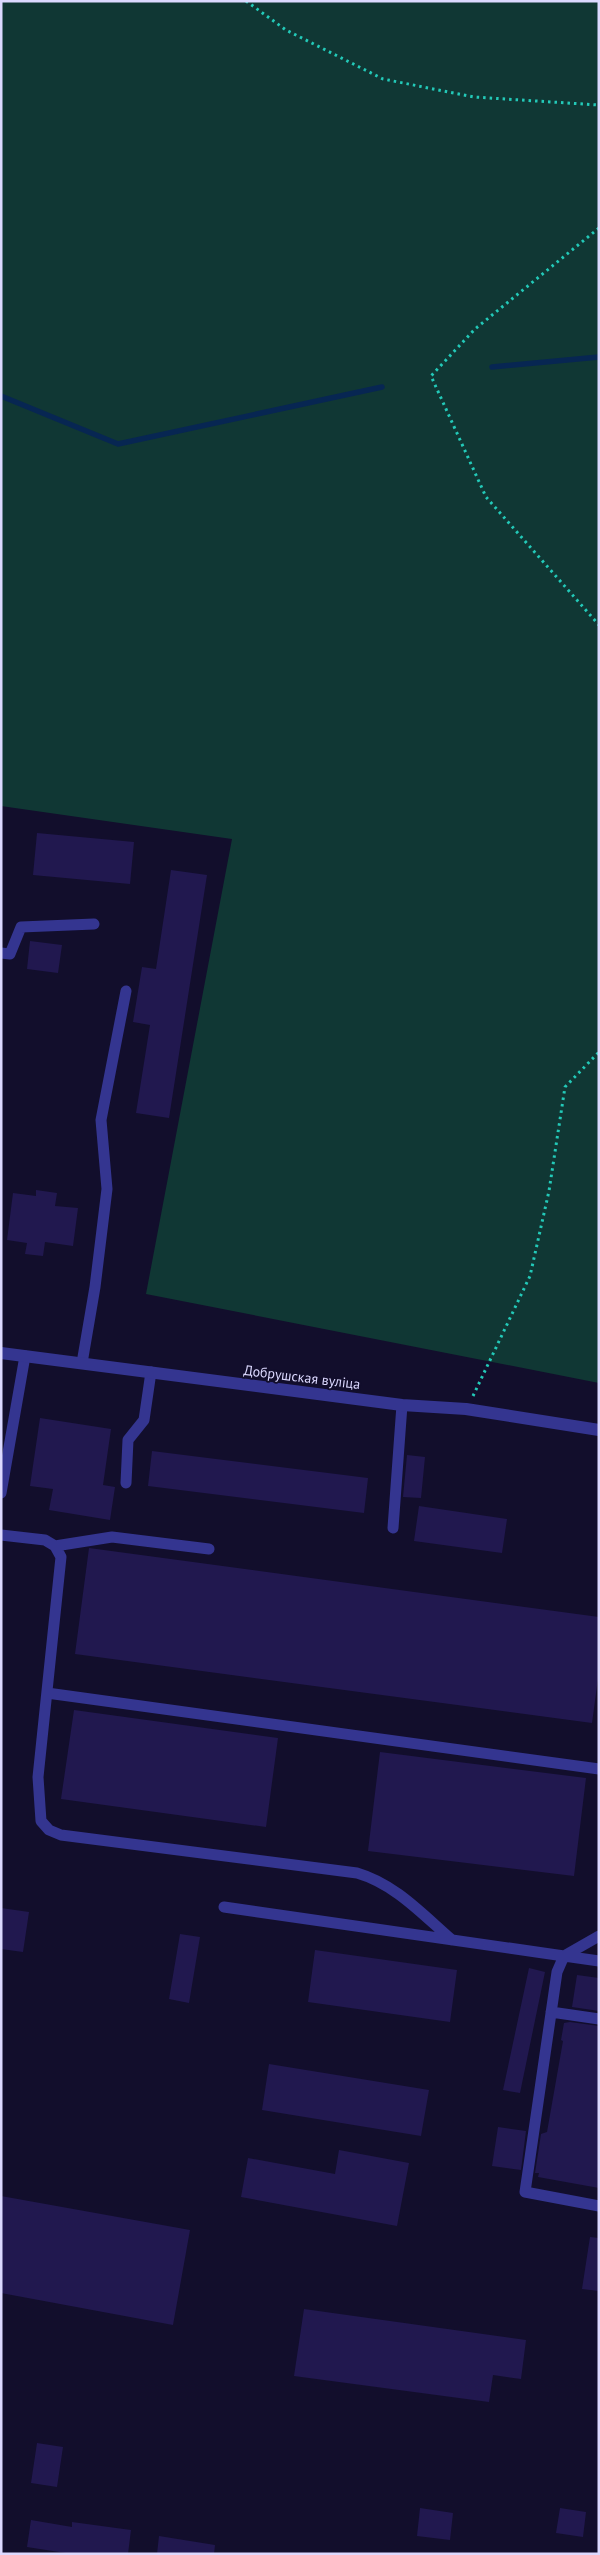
<svg xmlns="http://www.w3.org/2000/svg" width="600" height="2555" font-family="'PT Sans',sans-serif">
<style>
.green{fill:#103734}
.lines{fill:none;stroke-linecap:round;stroke-linejoin:round}
.stream{stroke:#072652;stroke-width:5.5}
.building{fill:#21184f}
.path{stroke:#23c9b8;stroke-width:3;stroke-dasharray:2.5 4;stroke-linecap:butt}
.lane{stroke:#343590;stroke-width:11}
.street{stroke:#343590;stroke-width:12}
.labels{text-anchor:middle;dominant-baseline:central;stroke-width:4;stroke-linejoin:round;paint-order:stroke}
.street-label{font-size:14px;fill:#dcd9ff;stroke:#120e2c}
</style>
<rect width="100%" height="100%" fill="#120e2c"/>
<path class="green" d="M1,1H599V1383L146,1294L232,839L1,806Z"/>
<g class="lines">
<path class="stream" d="M492,367L599,357
M1,396L118,444L382,387"/>
</g>
<path class="building" d="M37,833L134,842L130,884L33,875Z
M171,870L207,875L169,1118L136,1113L150,1025L133,1022L142,967L156,969Z
M30,941L62,945L58,973L27,969Z
M36,1190L57,1193L55,1206L78,1208L73,1246L45,1242L43,1256L25,1254L27,1243L7,1240L13,1193L36,1196Z
M40,1418L111,1429L103,1485L115,1487L110,1520L49,1510L53,1489L30,1486Z
M152,1451L368,1478L364,1513L148,1486Z
M407,1455L425,1457L421,1498L403,1497Z
M419,1506L507,1519L502,1553L414,1541Z
M89,1548L599,1617V1671L592,1723L75,1654Z
M74,1710L278,1738L266,1827L61,1799Z
M380,1752L586,1778L574,1876L368,1851Z
M1,1908L29,1912L23,1952L1,1949Z
M180,1934L200,1937L189,2003L169,1999Z
M315,1950L457,1970L450,2022L308,2002Z
M529,1968L545,1972L520,2093L503,2090Z
M577,1975L599,1978V2011L572,2007Z
M570,2022L599,2026V2188L538,2177L539,2173H535L541,2134L547,2132L563,2041L561,2040L564,2023Z
M269,2064L429,2090L421,2136L262,2110Z
M498,2127L526,2131L521,2170L492,2166Z
M339,2150L409,2163L397,2226L241,2197L248,2158L335,2174Z
M1,2196L190,2230L173,2325L1,2293Z
M590,2237L599,2238V2291L582,2289Z
M304,2309L526,2340L521,2379L493,2375L489,2402L294,2376Z
M37,2443L63,2447L57,2487L31,2483Z
M420,2508L453,2513L450,2540L417,2536Z
M560,2508L586,2512L583,2537L556,2533Z
M31,2520L72,2527V2522L131,2530L128,2554H72L27,2547Z
M159,2536L215,2545L214,2554H157Z"/>
<g class="lines">
<path class="path" d="M246,1L286,30L383,79L474,97L599,105
M599,228L475,329L431,376L486,497L599,625
M473,1396L530,1276L549,1191L565,1087L599,1052"/>
<path class="lane" d="M1,953L10,954L21,927L94,924
M82,1363L95,1287L107,1189L101,1120L126,991
M126,1483L128,1440L144,1420L151,1372
M1,1493L25,1356
M393,1528L402,1405
M1,1535L45,1540L55,1546L61,1557L38,1777L41,1821L49,1830L61,1835L357,1873C395,1884 422,1914 452,1940
M55,1546L112,1537L209,1549
M47,1693L599,1769
M224,1907L564,1956L599,1936
M599,1961L564,1956L557,1972L525,2192L599,2206
M551,2012L599,2019"/>
<path class="street" d="M1,1353L402,1405L466,1409L599,1430"/>
</g>
<g class="labels">
<g class="street-label">
<text transform="translate(302 1377) rotate(7)">Добрушская вуліца</text>
</g>
</g>
<rect width="600" height="2555" fill="none" stroke="#dcd9ff" stroke-width="5"/>
</svg>
